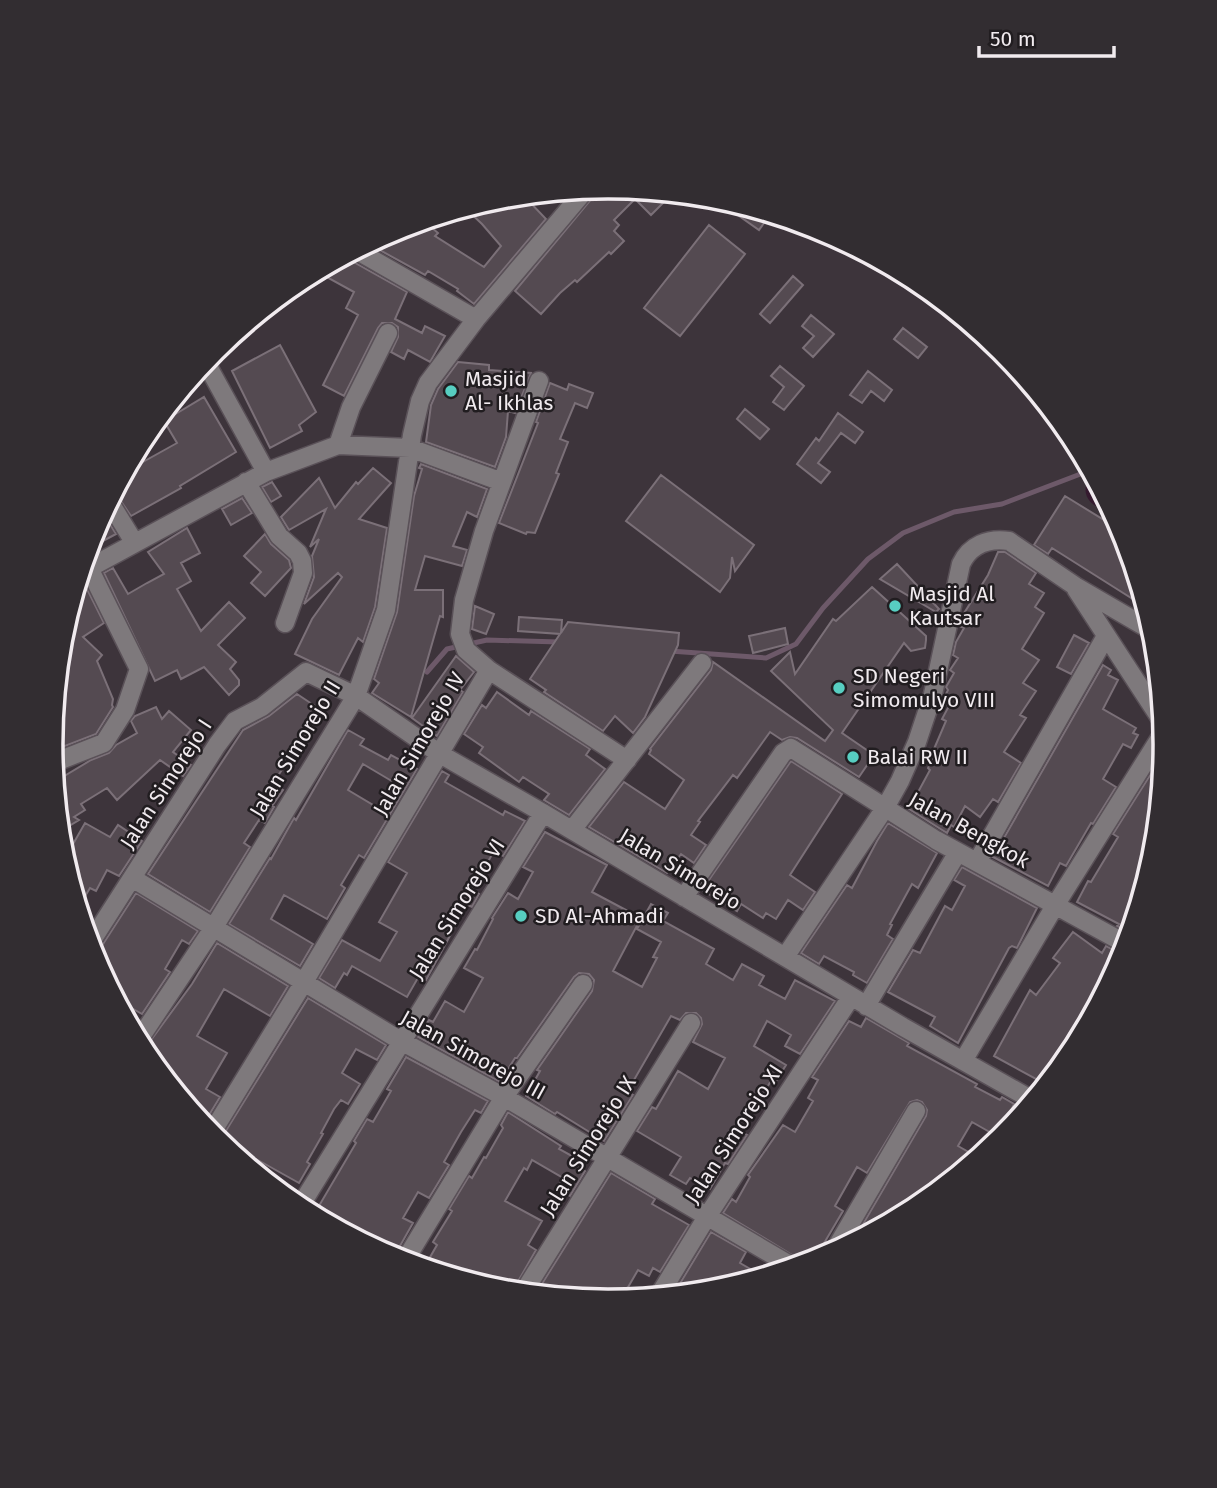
<svg xmlns="http://www.w3.org/2000/svg" width="1217" height="1488" font-family="'Fira Sans',sans-serif">
<style>
.lines{fill:none;stroke-linecap:round;stroke-linejoin:round}
.stream{stroke:#6d5969;stroke-width:5}
.river{stroke:#351a2f;stroke-width:33}
.building{fill:#544a51;stroke:#7b7078;stroke-width:2;fill-rule:evenodd}
.minor-casing{stroke:#5a5158;stroke-width:21}
.minor{stroke:#7e797c;stroke-width:18}
.poi-dot{fill:#57cec1;stroke:#211d20;stroke-width:2.5}
.labels{text-anchor:middle;dominant-baseline:central;stroke-width:5;stroke-linejoin:round;paint-order:stroke}
.poi-label{font-size:21px;fill:#f1ebef;stroke:#211d20;text-anchor:start}
.street-label{font-size:21px;fill:#f1ebef;stroke:#211d20}
.rim{fill:none;stroke:#f1ebef;stroke-width:3.5}
</style>
<rect width="100%" height="100%" fill="#3d343b"/>
<g class="lines">
<path class="stream" d="M670,651L766,658L796,644L823,608L868,559L903,533L954,512L1002,504L1091,470
M427,672L447,649L487,640L559,642"/>
<path class="river" d="M1102,490L1103,491"/>
</g>
<path class="building" d="M609,186L673,193L651,215L635,199L614,220L619,225L614,231L624,241L611,254L609,252L577,282L575,280L560,293L541,314L515,291L598,191L601,187Z
M523,195L546,219L474,304L457,291L458,289L428,271L425,275L367,243L395,229L423,220L438,233L435,236L484,267L501,246L482,224L465,208L500,197Z
M716,197H718L771,213L759,230L715,199Z
M709,225L745,254L680,336L644,308Z
M346,255L350,260L407,292L395,319L422,333L425,326L445,336L430,362L408,350L404,359L391,352L398,337V327L392,323H382L378,328L344,396L323,385L358,315L346,308L354,292L321,274L326,266Z
M793,276L803,285L770,323L760,314Z
M811,315L834,334L813,357L803,348L814,336L802,326Z
M903,328L927,347L918,358L894,339Z
M280,345L316,412L299,425L302,431L270,448L232,371Z
M458,362L489,365V370L531,373L515,413L508,411L506,437L495,467L426,442L431,405L438,389Z
M780,366L804,386L784,410L773,402L784,387L771,376Z
M868,371L892,390L884,401L871,391L862,403L850,395Z
M550,383L567,390L569,384L593,393L587,408L575,403L560,439L568,442L556,473L559,474L535,533L527,532L526,534L499,523L538,423L536,422Z
M204,397L236,452L180,486L181,488L131,516L114,491L125,472L177,443L164,421Z
M745,409L769,429L760,439L737,419Z
M838,413L863,432L855,443L841,433L818,463L830,472L821,483L797,464L816,438L819,441Z
M421,464L487,489L477,517L467,512L453,546L467,550L462,566L425,556L415,590H443V617L440,616L411,717L372,693L379,683L374,679L397,612L414,496L422,469L419,468Z
M373,468L391,483L359,519L387,528L375,607L363,642L358,638L339,675L295,654L312,619L342,577L338,573L304,604L314,577L312,556L319,539L310,547L326,509L289,530L281,517L319,478L335,508L356,482L358,484Z
M661,475L754,545L735,571L732,557L730,578L720,592L626,521Z
M272,482L281,496L271,502L262,487Z
M1065,496L1125,533L1147,608L1052,548L1048,554L1034,545Z
M242,498L252,513L231,525L222,509Z
M103,513L116,534L88,549L93,530Z
M187,528L200,553L181,563L191,581L177,589L201,631L229,602L245,618L218,645L236,662L230,669L239,680V685L229,695L204,667L181,679L177,670L155,681L104,573L113,568L128,594L147,583L164,574L148,552Z
M265,534L271,544L289,560L291,568L265,596L251,583L261,572L244,556Z
M998,552H1005L1036,573L1029,584L1044,593L1035,607L1044,613L1022,649L1039,660L1023,683L1036,691L1020,715L1026,718L1004,752L1021,763L998,802L993,799L980,817L965,806L954,827L951,825L947,833L909,809L930,770L928,768L937,750L934,749L946,721L942,719L949,706L942,702L948,690L946,687L954,673L950,670L958,658L953,655L956,642L964,628L959,626L961,618L988,575Z
M897,564L939,609L936,612L880,579Z
M84,583L104,623L83,637L102,655L97,661L113,699L112,705L113,707L96,734L52,751L62,635L75,590Z
M872,587L926,636V640L925,648L911,651L904,643L842,733L874,755L859,777L797,738L790,737L782,740L770,732L737,778L733,775L698,821L700,822L691,835L706,845L694,863L681,854L667,873L589,827L624,782L665,809L684,780L649,754L651,750L650,749L711,670L713,662L825,741L833,730L771,671L790,652L795,674L833,619L836,621Z
M475,606L494,614L486,634L472,629Z
M519,617L562,620L561,633L568,622L679,633L678,645L645,717L633,733L615,716L603,731L544,692L546,690L530,679L560,634L518,631Z
M785,628L788,644L753,653L749,636Z
M1074,635L1089,643L1071,674L1057,667Z
M456,656L474,672L460,690L463,692L437,736L412,718Z
M1103,665L1111,670L1108,675L1118,680L1103,709L1136,728L1133,733L1138,735L1131,748L1123,744L1103,779L1116,787L1093,824L1091,823L1066,866L1060,863L1048,886L993,857Z
M497,692L529,715L531,711L590,749L586,755L605,769L569,815L544,800L549,794L523,777L519,782L479,753L483,747L464,734L482,705L486,708Z
M297,694L321,710L303,746L293,760L290,758L273,783L283,790L272,806L274,807L265,823L259,820L244,843L250,847L210,912L148,874L243,730L269,716Z
M156,707L162,719L169,711L191,730L173,752L191,765L183,776L160,760L117,800L107,788L81,804L85,810L74,817L79,820L59,832L55,791L60,788L56,781L91,760L109,753L116,745L137,733L131,721L135,716Z
M348,730L364,739L360,745L388,760L391,755L417,769L364,858L359,855L341,885L345,888L327,919L284,895L271,919L313,944L300,966L229,924L270,858L271,859L294,818L296,820ZM363,764L395,783L380,809L348,790Z
M791,761L842,794L790,875L815,892L803,910L788,900L776,919L766,913L763,918L741,904L737,911L702,890Z
M1154,769L1163,774L1155,853L1131,934L1117,926L1119,924L1077,902L1088,881L1091,882L1118,837L1113,834Z
M442,771L449,775L445,782L503,815L505,811L525,821L503,856L494,851L472,890L479,894L472,907L468,905L459,919L426,980L419,976L407,997L352,966L347,975L344,973L335,988L319,978L342,940L380,961L397,932L379,922L407,873L388,862Z
M85,823L110,837L118,825L142,841L119,876L107,870L96,891L90,888L78,908L64,860Z
M888,823L937,853L918,888L912,884L890,924L892,925L887,935L893,939L867,983L853,975L854,972L824,956L819,964L801,953L847,885L852,888L877,841Z
M545,832L607,865L592,892L641,918L613,971L642,987L657,958L653,957L661,942L637,929L651,904L668,913L663,921L714,949L706,964L733,980L742,964L764,976L759,985L785,999L795,980L835,1001L800,1054L785,1046L791,1035L767,1021L754,1046L786,1065L776,1081L772,1079L755,1108L751,1105L736,1130L747,1135L728,1164L725,1163L710,1189L690,1178L686,1184L670,1175L681,1157L637,1131L652,1107L656,1109L678,1071L708,1089L725,1058L693,1042L702,1024L701,1018L696,1013H686L680,1020L671,1016L627,1092L633,1095L604,1141L557,1112L555,1114L526,1096L540,1071L537,1070L592,991L594,980L589,974L579,973L574,977L517,1058H515L500,1082L418,1037L429,1020L433,1022L445,1001L464,1012L483,978L464,968L475,949L477,950L493,919L492,918L508,893L518,899L533,872L523,867Z
M962,867L1037,908L1017,948L1012,946L1009,948L958,1043L930,1026L935,1017L888,992L913,950L920,953L945,906L952,910L965,886L954,880Z
M136,893L198,931L189,944L182,940L165,969L170,972L142,1014L116,999L94,958Z
M1073,932L1102,953L1106,946L1124,956L1114,975L1096,1001L1100,1003L1072,1054L1047,1085L994,1056L1030,990L1036,995L1060,963L1053,958Z
M217,943L288,986L270,1016L224,989L197,1036L227,1053L206,1089L220,1097L203,1125L143,1051L192,984Z
M308,998L386,1045L377,1060L356,1049L342,1073L360,1084L348,1104L341,1100L334,1109L321,1133L323,1134L307,1162L310,1164L299,1183L256,1159L251,1168L219,1142Z
M866,1018L909,1043L907,1046L977,1084L975,1087L1000,1100L1002,1097L1014,1104L1011,1111L1021,1116L1002,1139L972,1122L958,1146L979,1158L918,1208L866,1236L859,1231L926,1116L927,1110L922,1102L917,1100L910,1102L867,1173L857,1167L835,1206L843,1211L813,1262L807,1264L723,1213L732,1199L736,1202L750,1177L748,1175L783,1125L795,1132L813,1101L808,1098L818,1080L812,1077L849,1021L861,1027Z
M406,1057L488,1101L481,1113L475,1110L461,1132L444,1162L449,1165L429,1198L418,1192L403,1218L413,1223L396,1253L345,1225L342,1231L313,1216L356,1143L354,1141L367,1119L373,1122L391,1091L387,1089Z
M508,1112L561,1146L559,1149L572,1156L569,1162L585,1171L570,1196L557,1189L563,1178L532,1160L527,1170L524,1168L505,1201L542,1221L528,1245L536,1250L512,1292L499,1291L463,1280L429,1259L437,1245L433,1242L452,1211L449,1209L469,1176L472,1178L484,1157L486,1158L503,1128L501,1125Z
M611,1173L655,1199L652,1204L689,1225L660,1272L653,1268L649,1276L638,1270L620,1301H603L589,1293L584,1299L561,1287L555,1297L535,1295Z
M711,1232L746,1252L740,1263L764,1277L717,1291L673,1295Z"/>
<g class="lines">
<defs>
<path id="minor" d="M356,250L476,319
M205,361L266,472
M338,445L351,407L388,333
M246,482L279,536L298,553L302,561L303,573L285,623
M109,501L134,542
M80,573L266,472L338,445L410,448L502,482
M1076,589L1164,724
M489,670L466,650L460,634L464,600L484,531L539,381
M53,763L104,743L125,710L139,669L89,568
M572,830L702,663
M977,862L1106,636
M132,878L401,1041L504,1097L795,1268
M684,897L783,753L791,748L936,840L1128,945
M89,945L217,745L235,721L262,707L306,672L356,696L440,754L543,813L903,1027L1034,1101
M785,957L885,808L900,781L917,742L933,694L961,564C970,545 988,538 1009,541L1075,586L1154,632
M866,1006L958,852
M138,1041L214,927L356,696L386,610L412,435L420,401L428,383L476,319L587,188
M963,1061L1056,904L1165,730
M211,1134L304,982L489,670L627,760
M299,1208L543,813
M833,1253L916,1111
M404,1262L504,1097L583,984
M523,1293L691,1023
M658,1297L708,1215L851,997"/>
</defs>
<use href="#minor" class="minor-casing"/>
<use href="#minor" class="minor"/>
</g>
<g class="poi-dot">
<circle cx="451" cy="391" r="7"/>
<circle cx="895" cy="606" r="7"/>
<circle cx="839" cy="688" r="7"/>
<circle cx="853" cy="757" r="7"/>
<circle cx="521" cy="916" r="7"/>
</g>
<g class="labels">
<g class="poi-label">
<text x="465" y="379">Masjid<tspan x="465" dy="24">Al- Ikhlas</tspan></text>
<text x="909" y="594">Masjid Al<tspan x="909" dy="24">Kautsar</tspan></text>
<text x="853" y="676">SD Negeri<tspan x="853" dy="24">Simomulyo VIII</tspan></text>
<text x="867" y="757">Balai RW II</text>
<text x="535" y="916">SD Al-Ahmadi</text>
</g>
<g class="street-label">
<text transform="translate(419 744) rotate(-60)">Jalan Simorejo IV</text>
<text transform="translate(295 749) rotate(-59)">Jalan Simorejo II</text>
<text transform="translate(166 784) rotate(-57)">Jalan Simorejo I</text>
<text transform="translate(969 830) rotate(29)">Jalan Bengkok</text>
<text transform="translate(680 869) rotate(31)">Jalan Simorejo</text>
<text transform="translate(457 909) rotate(-58)">Jalan Simorejo VI</text>
<text transform="translate(473 1055) rotate(29)">Jalan Simorejo III</text>
<text transform="translate(734 1134) rotate(-57)">Jalan Simorejo XI</text>
<text transform="translate(588 1146) rotate(-58)">Jalan Simorejo IX</text>
</g>
</g>
<path d="M0 0H1217V1488H0ZM63 744a545 545 0 1 1 1090 0a545 545 0 1 1-1090 0Z" fill="#322d31" fill-rule="evenodd"/>
<path class="rim" d="M63 744a545 545 0 1 1 1090 0a545 545 0 1 1-1090 0Z"/>
<path d="M979 46v10h135v-10" fill="none" stroke="#f1ebef" stroke-width="3.5"/>
<text x="990" y="46" font-size="21" fill="#f1ebef" stroke="#211d20" stroke-width="5" paint-order="stroke">50 m</text>
</svg>
